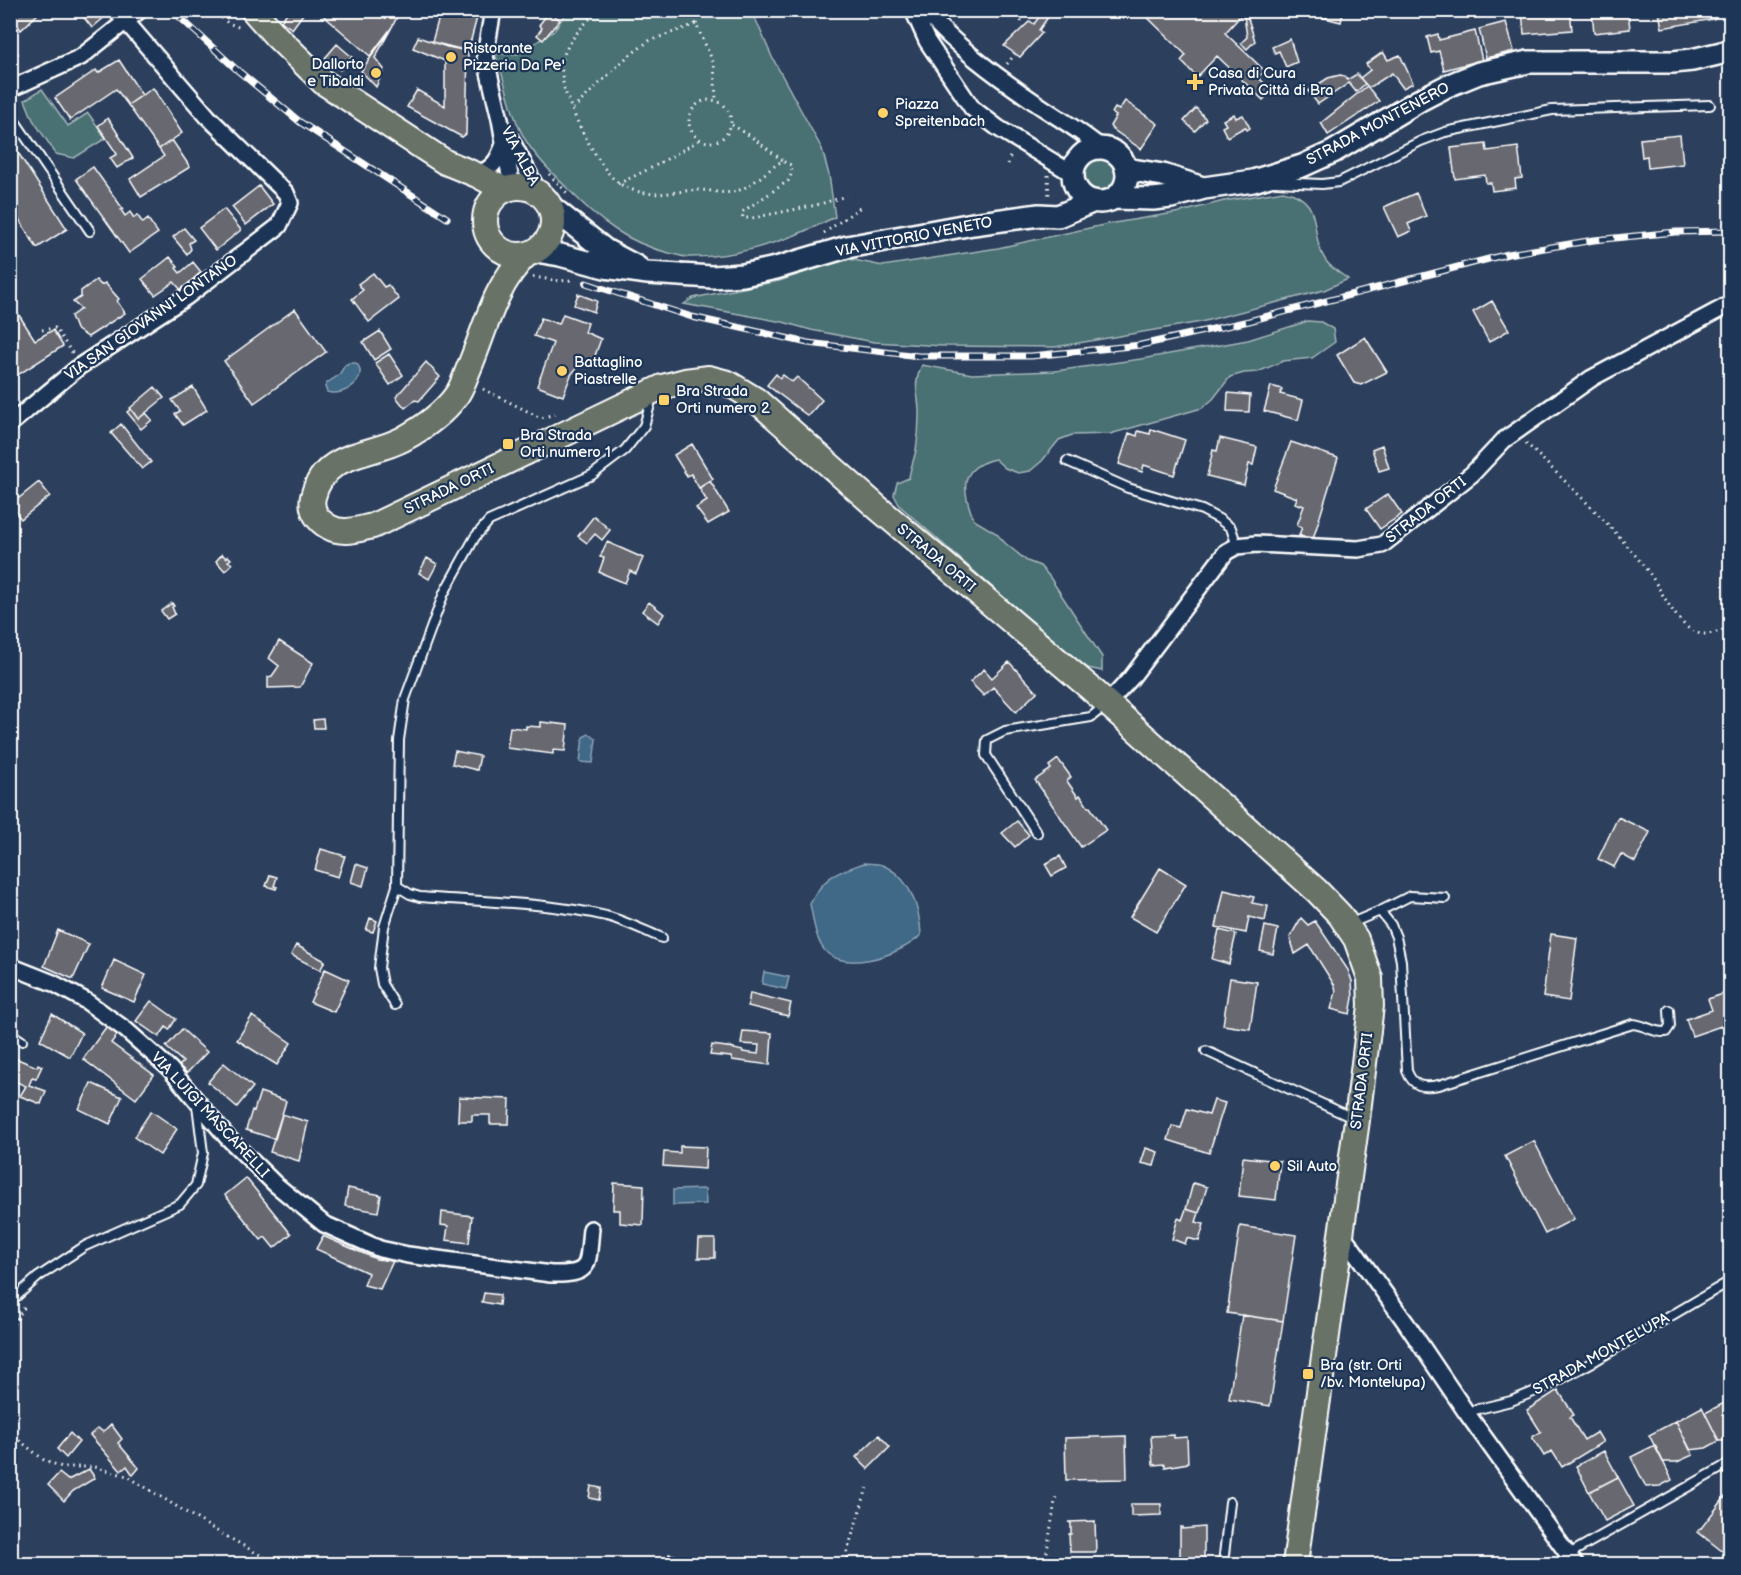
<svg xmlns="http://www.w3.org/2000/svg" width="1741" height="1575" font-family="'Balsamiq Sans',sans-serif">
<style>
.green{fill:#486f73;stroke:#a4b7b9;stroke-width:1.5}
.water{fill:#406887;stroke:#8ca4b7;stroke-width:1.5}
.building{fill:#686871;stroke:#fff;stroke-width:1.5}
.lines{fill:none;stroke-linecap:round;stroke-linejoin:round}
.service-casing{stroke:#fff;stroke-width:12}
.minor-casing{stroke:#fff;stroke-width:20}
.secondary-casing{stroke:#fff;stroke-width:26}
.primary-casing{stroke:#fff;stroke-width:28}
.path{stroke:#fff;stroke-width:3;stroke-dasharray:1.5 4.5;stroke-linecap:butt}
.service{stroke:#1d3557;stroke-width:8}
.minor{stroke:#1d3557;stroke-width:15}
.secondary{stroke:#1d3557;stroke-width:21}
.primary{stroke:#697266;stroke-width:24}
.rail-casing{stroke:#fff;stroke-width:7}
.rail{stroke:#1d3557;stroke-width:4.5;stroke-dasharray:14;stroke-linecap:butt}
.poi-dot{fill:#ffd166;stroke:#1d3557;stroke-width:2}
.labels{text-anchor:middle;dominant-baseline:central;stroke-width:4.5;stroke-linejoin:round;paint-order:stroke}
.poi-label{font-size:15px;fill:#fff;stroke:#1d3557;text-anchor:start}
.street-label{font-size:15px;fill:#fff;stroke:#1d3557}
</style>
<rect width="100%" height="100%" fill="#2c3f5c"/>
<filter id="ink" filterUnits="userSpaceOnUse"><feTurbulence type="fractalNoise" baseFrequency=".0167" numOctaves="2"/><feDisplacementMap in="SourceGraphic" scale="12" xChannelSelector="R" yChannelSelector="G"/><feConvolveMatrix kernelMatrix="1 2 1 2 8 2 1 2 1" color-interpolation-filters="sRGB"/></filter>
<g filter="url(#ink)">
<path class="green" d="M567,11H752L772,57L822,149L829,175L835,217C790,240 738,258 687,257C681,257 675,254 669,253C628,243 599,221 570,191C555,176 539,161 528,144C510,117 507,83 495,54H518L554,31Z
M42,89L68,126L88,113L106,138L74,158L56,154L33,120L25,100Z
M1085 175a15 15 0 1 1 30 0a15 15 0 1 1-30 0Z
M1283,191C1327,200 1307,233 1326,261C1331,268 1341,274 1348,279L1324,290L1201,322L1055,347L944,346L874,342L811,330L783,322L684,304L693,298L779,281L839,261L849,259L883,266L998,248L1108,224L1181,212L1224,201Z
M1308,321L1321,322L1333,329L1335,342L1312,358L1283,361L1258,372L1244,373L1230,377L1213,399L1202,408L1110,434L1072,435L1059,440L1042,461L1030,471L1018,473L1005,468L995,459C958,467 962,491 974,520L996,533L1005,543L1027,561L1040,566L1049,576L1102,657V671L1088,668L1066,652L900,506L894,495L897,483L909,478C910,469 914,460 916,450C918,439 919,427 919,416C920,393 911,389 922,365L972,374L1055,371L1141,359L1248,340Z"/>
<path class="water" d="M356,363C370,377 345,398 327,392L325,387L327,383L339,375L345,365L349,363Z
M589,734L596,739L593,763L580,762L583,737Z
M864,863C869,864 877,863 882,865C910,876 920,909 921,935C902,955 837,977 821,945C814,933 813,917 810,904C825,875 834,874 864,863Z
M764,972L789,977L786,989L762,984Z
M705,1189L706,1204L673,1205V1190Z"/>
<path class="building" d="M10,10H42L21,30L10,15Z
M78,10H103L107,15L92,28Z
M289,10H306L292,29L281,21Z
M317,10H391L398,15L392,27L370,56Z
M441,10H479L468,51L432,42Z
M1044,10H1053L1039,30L1042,33L1020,57L1004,46L1030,21L1034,24Z
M1140,10H1246L1225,33L1265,71L1258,77L1272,91L1263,100L1217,56L1197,77L1181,61L1186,55Z
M1293,10H1344L1341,22Z
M1522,10H1570L1572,30L1524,34Z
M1592,10H1628L1630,29L1594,33Z
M1713,10L1714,19L1662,28L1659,12Z
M549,12L560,20L543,40L537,35L542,28L539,25Z
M1247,15L1255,41L1247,49L1241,43L1247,37L1244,16Z
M1506,22L1514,51L1486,58L1479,29Z
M392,27L375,58L384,69L376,87L361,71Z
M1475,31L1482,60L1444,70L1439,51L1431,53L1427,37L1438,34L1439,40Z
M418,37L447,47L468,51L466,134L462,137L407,107L417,90L445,106V61L413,48Z
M1290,39L1297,62L1286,67L1279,51L1275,53L1272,47Z
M10,40L18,54L10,58Z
M337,44L352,57L340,70L325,58Z
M1383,52L1388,60L1400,55L1413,83L1403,88L1392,73L1369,88L1360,78L1370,70L1366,64Z
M119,60L142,95L128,105L116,89L70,120L55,98L96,70L98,73Z
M1357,74L1365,84L1356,92L1349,83L1318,104L1308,91L1328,78L1340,75L1344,76L1347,80Z
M1367,86L1379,101L1328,135L1321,123Z
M153,88L182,133L159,149L128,105Z
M1125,101L1158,124L1141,149L1112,129L1110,126L1116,116L1112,113L1115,108L1119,110Z
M1196,108L1206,119L1195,131L1184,121Z
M1234,114L1236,118L1243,115L1250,128L1247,130L1245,127L1227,137L1222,127L1226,125L1223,120Z
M108,118L133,158L117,168L110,158L117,154L98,126Z
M1680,135L1683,164L1648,168L1647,156L1642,157L1640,139Z
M10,140L67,229L37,248L10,205Z
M172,140L190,167L141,197L130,179L164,156L159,149Z
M1486,144L1487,151L1518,147L1522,178L1515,179L1516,188L1492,191L1491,183H1486L1485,175L1455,179L1451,148Z
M93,167L123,209L121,210L125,216L130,212L134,218L137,215L143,223L148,219L158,233L129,253L76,179Z
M259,186L273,204L246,225L232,207Z
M1416,193L1426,216L1408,224L1411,231L1398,237L1384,207Z
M224,209L241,230L216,250L199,228Z
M184,228L194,240L189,243L191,249L187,254L173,237Z
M170,257L178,267L176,268L180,273L193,262L201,272L181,290L174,282L155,295L142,279Z
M373,273L384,287L388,285L399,299L369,322L352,299L363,290L358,284Z
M96,280L101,285L105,283L119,299L117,301L125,313L88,337L76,329L71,316L81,309L73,302L81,297V291Z
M578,294L597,301L594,312L574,305Z
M10,301L35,340L53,330L63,346L10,380Z
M1492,301L1509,330L1489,342L1473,312Z
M295,309L326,352L254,403L224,361Z
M563,314L588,323L585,332L601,339L592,364L582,361L571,375L563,396L537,386L553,343L534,336L541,318L559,324Z
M380,331L391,349L374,360L363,342Z
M1365,337L1387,372L1361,385L1354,383L1337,355Z
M389,354L403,375L390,385L375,363Z
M426,362L440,377L419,401L415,400L405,408L396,397Z
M776,374L780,378L783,375L792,382L797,377L822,400L808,416L767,385Z
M1271,386L1282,389L1280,394L1303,400L1298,420L1264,411Z
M155,387L164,398L138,419L130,408Z
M193,387L207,410L183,425L175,414L180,411L172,400Z
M1228,393L1250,395L1249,412L1227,411Z
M131,409L138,419L146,413L152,420L141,429L127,412Z
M121,424L151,462L142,469L111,433Z
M1151,429L1185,440L1174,475L1144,465L1142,472L1119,464L1129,433L1137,436L1138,431L1150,434Z
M1220,438L1257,447L1253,465L1249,464L1244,485L1207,476L1213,450L1217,451Z
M1291,442L1338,458L1313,539L1299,535L1302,527L1297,525L1304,506L1295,503L1297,498L1273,489Z
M692,444L713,479L699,488L691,474L687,476L674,455Z
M1382,445L1389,468L1379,471L1372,449Z
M710,481L729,512L708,524L696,508L707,501L699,488Z
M39,482L50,496L21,519L15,512L13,514L10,512L12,509L10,507V489L19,498Z
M1388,494L1402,514L1380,529L1366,509Z
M594,516L610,530L602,540L595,534L587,543L578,536Z
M607,542L643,558L636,574L630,571L625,583L599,572L604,558L600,557Z
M222,554L226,558L228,556L231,559L228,561L232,564L225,571L216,561Z
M427,558L437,564L429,579L419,573Z
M649,602L664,614L658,623L642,611Z
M172,603L174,606L172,607L175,614L167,619L161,611Z
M279,641L313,663L300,687L268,688V677L272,676L279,666L269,658Z
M1009,662L1037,692L1016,712L993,687L984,696L970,682L984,669L992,678Z
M323,719L324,728H314L313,720Z
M541,722L568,725L565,751L553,750V754L507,748L510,727L526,729V726L541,727Z
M455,751L480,756L477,770L452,764Z
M1058,759L1071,777L1067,781L1078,797L1080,795L1088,807H1090L1106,830L1081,847L1035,780L1051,769L1049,766Z
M1618,817L1650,832L1635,862L1621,854L1614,867L1598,859Z
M1017,821L1029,835L1015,847L1002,833Z
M321,849L345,856L338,877L315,870Z
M1060,856L1066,868L1052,876L1045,864Z
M356,864L368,868L363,886L351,882Z
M1160,868L1186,884L1156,932L1130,917Z
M270,875L277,877L274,886L277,887L276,889L266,886Z
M1224,890L1254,897L1252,903L1268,906L1265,921L1249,917L1246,933L1216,927Z
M370,918L377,921L373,932L366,930Z
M1301,918L1308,925L1315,921L1348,970L1352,981L1353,998L1350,1014L1331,1009L1336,992L1335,986L1309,945L1295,954L1290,937Z
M1265,926L1278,929L1273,954L1260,951Z
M58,930L89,944L73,979L44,966Z
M1219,930L1236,934L1229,964L1212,959Z
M1551,934L1577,938L1569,1001L1543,997Z
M296,945L325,961L320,970L291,955Z
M114,960L146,975L134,1002L102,988Z
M325,969L349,980L334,1012L310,1002Z
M1230,978L1257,982L1250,1029L1223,1025Z
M750,993L791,1003L788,1016L748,1006Z
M1726,993L1730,1007V1023L1692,1036L1686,1019L1712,1010L1708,999Z
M151,1001L176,1019L169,1030L166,1027L159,1037L136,1021Z
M52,1014L82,1033L70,1057L40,1040Z
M252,1016L291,1043L277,1065L237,1040Z
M109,1023L120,1031L111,1043L154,1075L136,1099L83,1059Z
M182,1029L207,1052L187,1073L179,1066L183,1062L166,1047Z
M743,1031L772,1033L770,1065L732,1060L731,1057L710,1055L712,1045L734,1048V1049L743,1051V1052L758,1054L759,1045L741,1044Z
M15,1058L37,1067L38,1064L42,1066L36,1079L32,1078L29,1085L46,1091L41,1104L20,1096L26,1086L10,1079V1069Z
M224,1063L253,1087L237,1107L208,1082Z
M91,1083L122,1097L110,1124L79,1109Z
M260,1092L286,1101L275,1139L246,1130L252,1110L254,1111Z
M459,1097L510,1099L509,1124H490V1115H472V1121H458Z
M1214,1100L1225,1103L1209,1153L1168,1140L1172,1126L1181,1128L1187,1109L1209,1115Z
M151,1111L177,1129L160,1155L134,1137Z
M282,1114L308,1122L299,1161L270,1152Z
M1534,1141L1574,1219L1545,1234L1505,1156Z
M680,1146L706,1147L705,1169L663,1166L664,1152L680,1153Z
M1146,1148L1158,1152L1154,1166L1141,1163Z
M1243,1157L1280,1161L1276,1200L1239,1196Z
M246,1178L291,1234L274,1248L265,1237L261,1240L225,1195Z
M614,1183L644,1185L643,1225L620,1223V1210H613Z
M1193,1183L1207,1187L1199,1213L1186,1209Z
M348,1188L381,1195L378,1212L345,1206Z
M1186,1209L1199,1213L1196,1222L1204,1224L1199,1241L1187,1238L1185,1244L1172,1239L1178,1218L1182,1220Z
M442,1212L472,1216L469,1243L446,1240L448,1226L441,1225Z
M1240,1226L1296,1235L1283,1321L1227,1313Z
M323,1236L376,1259L393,1261L380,1289L364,1285L368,1273L316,1249Z
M699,1239H715V1258H698Z
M484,1293L500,1295L499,1305L482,1302Z
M1242,1315L1283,1321L1270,1406L1229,1399Z
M1558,1390L1574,1415L1570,1417L1584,1440L1597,1432L1603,1442L1562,1467L1552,1451L1544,1456L1532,1437L1541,1432L1527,1410Z
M1730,1400V1441H1719L1705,1413Z
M1702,1407L1719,1441L1706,1448L1690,1450L1676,1421Z
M1676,1421L1693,1455L1677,1462H1663L1649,1435Z
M111,1424L122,1439L118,1443L139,1468L133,1475L127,1466L121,1471L90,1435L98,1428L103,1432Z
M70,1433L79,1442L66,1458L57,1449Z
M879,1435L890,1447L868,1469L856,1457Z
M1174,1435V1438L1187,1437L1188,1463L1165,1467V1464L1153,1465L1151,1436Z
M1126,1436L1127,1479L1066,1480L1065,1438Z
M1655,1445L1672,1480L1660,1486L1646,1487L1631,1457Z
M1604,1451L1618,1477L1589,1492L1576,1466Z
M89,1469L95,1478L73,1491L64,1501L48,1485L59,1473L68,1480Z
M1618,1477L1634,1506L1605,1521L1589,1492Z
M591,1486L601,1488L599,1500L589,1498Z
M1729,1492L1730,1494V1552L1725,1547L1722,1551L1698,1532Z
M1131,1504H1161V1515L1131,1516Z
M1095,1521L1096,1552H1070L1069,1534H1071V1523L1068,1522Z
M1180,1527H1182V1529L1204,1527V1564H1190V1561H1180Z
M669,1554L684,1557L683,1563L668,1560Z"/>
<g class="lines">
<defs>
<path id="service" d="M10,114L90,231
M1275,182L1322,184L1339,182L1421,141L1445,132L1552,110L1710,105
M1067,461L1128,488L1202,510L1219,519L1231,528L1237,546
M1037,833L986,755L987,740L1005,731L1091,717L1106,705
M397,886L410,894L420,897C481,902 545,902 606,916C625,921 643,930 662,938
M1380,911L1410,896L1445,898
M1349,924L1380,911L1391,925L1396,937L1401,961L1407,1071C1413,1087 1423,1088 1439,1085L1633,1024C1646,1025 1653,1033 1666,1032L1670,1026L1669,1010
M395,1005L382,984L379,968L384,927L397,886L399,740L405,699L444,593L475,537L489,521L592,475L625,450L644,426L650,405L649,399
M10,1033L22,1041
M1206,1051L1353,1118
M10,1302L38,1277L85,1246L180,1204L196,1185L203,1153L197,1105
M1466,1412L1511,1401L1548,1386L1591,1363L1730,1281
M1569,1554L1730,1463
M1223,1564L1230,1502"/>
<path id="minor" d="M493,10L485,56L500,119L512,187
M913,10L927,41L972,108L998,128L1073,174
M924,10C954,45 995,75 1033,101C1056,117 1080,130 1101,148
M10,89L81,57L140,10
M510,138L539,193
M477,175C495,167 498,160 505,142
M10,424L80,366L186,297L279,226L290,203L286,193L208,117L116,10
M1107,704L1131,678L1226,552L1237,546L1256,544L1358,549L1382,545L1472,474L1504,440L1592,378L1730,304
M10,966L53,983L86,1001L126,1030L170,1069L227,1137L275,1184L324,1224L380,1249L408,1255L551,1274C593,1275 587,1265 591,1229
M1340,1231L1406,1323L1466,1412L1575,1564"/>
<path id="secondary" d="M1073 175a27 27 0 1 1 54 0a27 27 0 1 1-54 0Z
M1126,169L1163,175L1203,188
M1114,198L1153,199L1171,197L1204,188L1253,181L1302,166L1333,152L1420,100L1447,86L1479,73L1528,62H1673L1692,60L1730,51
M550,206L605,250L637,267
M536,251L560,255L605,267L648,273L712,277L743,275L776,268L847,247L973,224L1039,215L1058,216L1094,201"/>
<path id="primary" d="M253,10L276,36L323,82L445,162L477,175L505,190
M485 221a34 34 0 1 1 68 0a34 34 0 1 1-68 0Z
M526,255C494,286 486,328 469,368C465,377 462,388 456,396C442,415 423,428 403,439C369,457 324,451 313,497C310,510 318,521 329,527C343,535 358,529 373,526L662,387L685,381L709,378L728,383L756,400L878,508L1089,687L1317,891L1340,915L1356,939L1370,978L1371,1006L1357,1120L1295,1564"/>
</defs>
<use href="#service" class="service-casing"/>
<use href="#minor" class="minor-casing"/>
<use href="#secondary" class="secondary-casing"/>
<use href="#primary" class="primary-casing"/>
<path class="path" d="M212,10L228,23L241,28
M598,10C584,25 565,42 562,63C561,71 563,86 566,94C573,116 599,167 616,181C622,186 633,191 641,192C660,197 681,190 700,190C710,190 722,194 732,192C749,190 767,170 782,161L791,165L792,173L788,181L742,212L743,218H752L817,205L846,196
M1015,10L1024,26
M696,24L701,10
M1007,64L1015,54
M689 121a21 21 0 1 1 42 0a21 21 0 1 1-42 0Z
M573,109L626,58L649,41L696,24L714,64L716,100
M732,125L749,135L782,160
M1008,164L1011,153
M549,174L567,193
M1048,175L1049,199
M618,184L653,167L700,140
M824,233L862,206
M533,277L560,281L570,280L572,277
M42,330L55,328L73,354
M483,389L541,418L558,413
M1526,443C1568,485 1614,526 1650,574C1661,590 1677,625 1695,632C1706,637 1720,631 1730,627
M10,1329L26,1305
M10,1425L20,1441L44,1460L62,1467H95L127,1476L210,1527L276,1564
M848,1564L847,1552L867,1488
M1045,1564L1056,1495"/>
<use href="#service" class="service"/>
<use href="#minor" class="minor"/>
<use href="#secondary" class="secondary"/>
<use href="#primary" class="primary"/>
<defs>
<path id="rail" d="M172,10L236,69L300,122L447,218
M586,283L692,317L808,343L919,356H1031L1141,345L1249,321L1508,254L1594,240L1676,232L1730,231"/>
</defs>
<use href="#rail" class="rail-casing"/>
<use href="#rail" class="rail"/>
</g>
</g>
<g class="poi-dot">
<circle cx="451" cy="57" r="6"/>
<circle cx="376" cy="73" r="6"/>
<path d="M1192 73h6v6h6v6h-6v6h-6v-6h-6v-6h6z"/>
<circle cx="883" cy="113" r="6"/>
<circle cx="562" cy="371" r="6"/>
<rect x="658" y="394" width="12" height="12" rx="3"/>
<rect x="502" y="438" width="12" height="12" rx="3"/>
<circle cx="1275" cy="1166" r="6"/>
<rect x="1302" y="1368" width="12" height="12" rx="3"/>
</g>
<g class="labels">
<g class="poi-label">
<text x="463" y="48">Ristorante<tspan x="463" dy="17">Pizzeria Da Pe'</tspan></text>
<text x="364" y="64" text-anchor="end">Dallorto<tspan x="364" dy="17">e Tibaldi</tspan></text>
<text x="1208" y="73">Casa di Cura<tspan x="1208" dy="17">Privata Città di Bra</tspan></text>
<text x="895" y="104">Piazza<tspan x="895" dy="17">Spreitenbach</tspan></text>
<text x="574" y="362">Battaglino<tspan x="574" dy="17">Piastrelle</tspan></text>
<text x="676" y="391">Bra Strada<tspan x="676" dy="17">Orti numero 2</tspan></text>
<text x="520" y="435">Bra Strada<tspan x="520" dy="17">Orti numero 1</tspan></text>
<text x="1287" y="1166">Sil Auto</text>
<text x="1320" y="1365">Bra (str. Orti<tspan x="1320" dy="17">/bv. Montelupa)</tspan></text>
</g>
<g class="street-label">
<text transform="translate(1378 124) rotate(-28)">STRADA MONTENERO</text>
<text transform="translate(520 156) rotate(62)">VIA ALBA</text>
<text transform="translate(914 237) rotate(-11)">VIA VITTORIO VENETO</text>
<text transform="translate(151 318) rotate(-35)">VIA SAN GIOVANNI LONTANO</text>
<text transform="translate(449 489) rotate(-26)">STRADA ORTI</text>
<text transform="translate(1426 510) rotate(-38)">STRADA ORTI</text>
<text transform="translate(936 558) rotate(40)">STRADA ORTI</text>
<text transform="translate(1362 1081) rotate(-83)">STRADA ORTI</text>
<text transform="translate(210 1115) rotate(47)">VIA LUIGI MASCARELLI</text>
<text transform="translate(1601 1354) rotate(-29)">STRADA MONTELUPA</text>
</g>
</g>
<rect width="1741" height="1575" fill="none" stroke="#1d3557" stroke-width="36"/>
<rect x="18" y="18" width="1705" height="1539" fill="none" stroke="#fff" stroke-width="2" filter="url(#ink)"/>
</svg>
